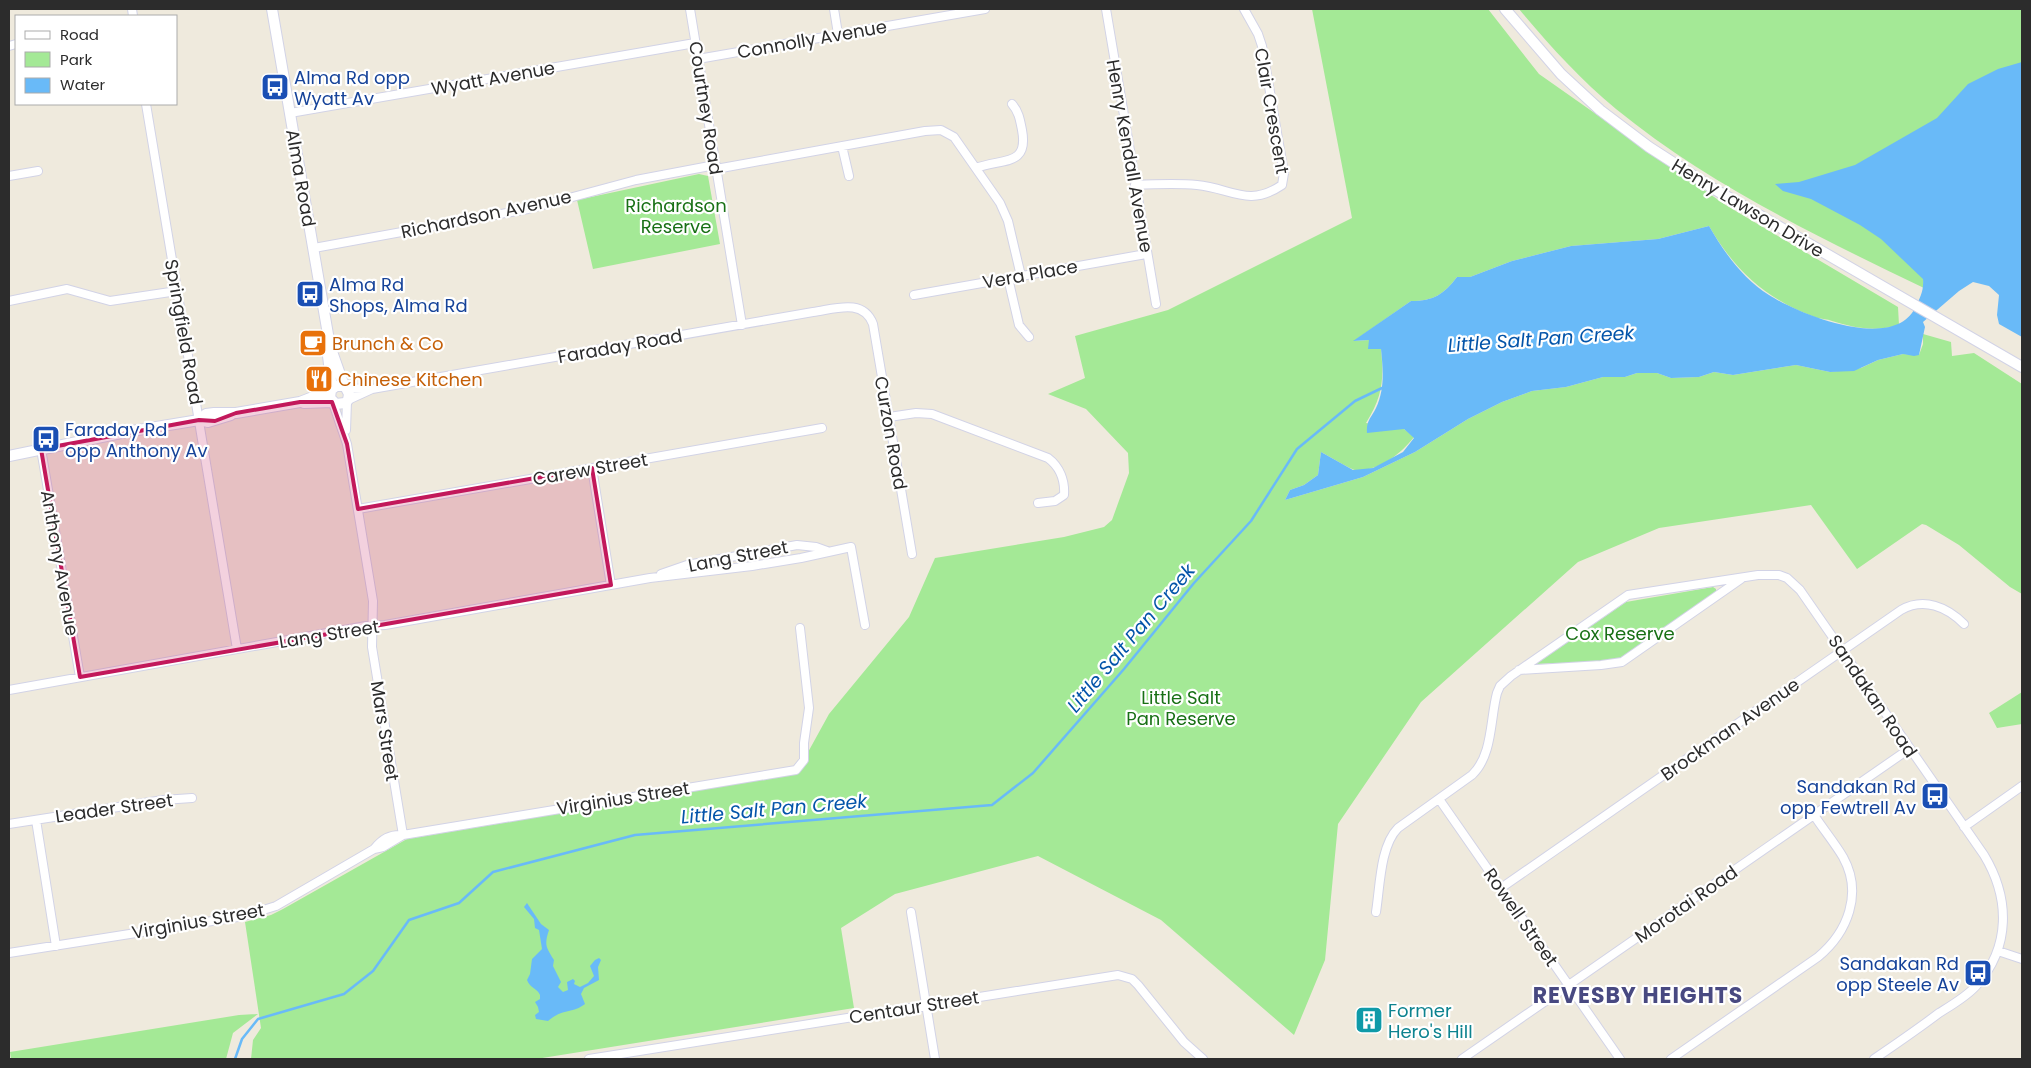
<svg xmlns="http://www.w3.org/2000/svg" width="2031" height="1068" font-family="Poppins,sans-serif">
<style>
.green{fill:#a4e996}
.water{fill:#69baf8}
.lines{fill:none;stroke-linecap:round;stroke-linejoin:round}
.stream{stroke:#69baf8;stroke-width:2.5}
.street-casing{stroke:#d2d3e6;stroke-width:10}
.secondary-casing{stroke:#d2d3e6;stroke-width:12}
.street{stroke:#fff;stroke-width:8}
.secondary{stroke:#fff;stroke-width:10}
.marked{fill:#c2185b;fill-opacity:0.2;stroke:#c2185b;stroke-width:4;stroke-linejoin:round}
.labels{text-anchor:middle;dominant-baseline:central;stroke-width:4.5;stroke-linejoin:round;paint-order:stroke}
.street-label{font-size:18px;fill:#2c2c2c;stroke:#fff}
.transit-label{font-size:18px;fill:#164399;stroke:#fff;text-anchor:start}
.park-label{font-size:18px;fill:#187015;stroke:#fff}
.food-label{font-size:18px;fill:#c56008;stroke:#fff;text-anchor:start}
.culture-label{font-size:18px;fill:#0d838f;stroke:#fff;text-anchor:start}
.water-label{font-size:19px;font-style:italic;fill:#0354a9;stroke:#fff}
.district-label{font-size:22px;font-weight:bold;letter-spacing:1px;fill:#484981;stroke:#fff}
</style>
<rect width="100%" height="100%" fill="#efeadd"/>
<path class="green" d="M1312,9H1488L1539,74L1724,204L1898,307L1899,325C1876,332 1854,328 1832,321C1827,319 1822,319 1817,318C1767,300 1735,271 1709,226L1658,239L1571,246L1512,261L1470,277H1457C1444,294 1434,301 1411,301L1354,341L1369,340L1381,349C1384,379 1383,396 1366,423L1404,429L1414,437C1401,454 1378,472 1355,470C1350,469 1327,455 1321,452L1318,475L1304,485L1290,490L1285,500L1363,477L1415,452L1468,419L1502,402L1532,391L1566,387L1603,377H1625L1637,373H1657L1671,378L1699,377L1714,372L1733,375L1796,365L1830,372L1861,368L1878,360L1903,354L1919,355L1923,344V334L1951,342L1952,356L1974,353L2022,384V594L2010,587L1959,545L1926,525L1922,524L1857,569L1811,505L1659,528L1578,562L1421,702L1338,824L1325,960L1294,1035L1161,920L1038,856L895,894L841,928L854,1008L536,1059H251L253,1040L261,1028L245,922L271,915L283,909L407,839L796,774L829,714L909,617L935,558L1064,537L1104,527L1112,520L1129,473L1128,453L1086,409L1048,394L1085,378L1075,336L1168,310L1352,218Z
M1519,9H2022V127L1921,249L1924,288C1818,237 1708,184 1616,109C1580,79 1549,45 1519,9Z
M699,174L708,176L720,244L593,269L577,200Z
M1713,587L1716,589V593L1622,658L1612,661L1536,664L1626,602Z
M2022,692V724L1997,728L1989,713Z
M258,1014L233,1033L226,1059H11L10,1052L239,1015Z"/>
<path class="water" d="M2022,62V337L1999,324L1997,315L1999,295L1989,286L1973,282L1959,291L1923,322L1925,327L1919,355L1914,356L1903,354L1878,360L1854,371L1830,372L1796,365L1733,375L1714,372L1699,377L1671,378L1657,373H1637L1625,377H1603L1566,387L1532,391L1502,402L1468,419L1415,452L1363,477L1285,500L1290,490L1304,485L1318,475L1321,452L1353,470L1373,468L1403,452L1414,438L1404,429L1367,433C1366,421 1371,418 1376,408C1385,389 1383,369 1381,349H1368L1369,340L1353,341L1411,301C1434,301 1444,294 1457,277H1470L1512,261L1571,246L1658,239L1709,226C1724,252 1743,279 1769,295C1800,315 1893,352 1915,308C1920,298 1924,291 1923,279L1881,239L1860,225L1811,199L1783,191L1775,184L1799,182L1855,165L1937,118L1968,84L1998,69Z
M527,903L541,924L549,930C544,945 546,947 554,960L553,966L561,982L558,987L563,992L568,990L567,982L573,979L575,981L574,984L580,987L588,983L594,976L590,966L595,960L599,958L601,960L598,967L599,980L584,988L581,994L585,1004C572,1014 563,1008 548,1021L536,1019L535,1015L539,1012L538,1007L535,1002L540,999V995C538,989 530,988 527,980L530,974L532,959L542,949L539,930L535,928L534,919L524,907Z"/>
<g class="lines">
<path class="stream" d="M235,1059L242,1039L258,1019L344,994L373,971L409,920L459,903L493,872L635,835L992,805L1033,773L1124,669L1194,583L1251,521L1297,449L1355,401L1382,388"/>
<defs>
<path id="street" d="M132,9L133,16
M690,9L742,325
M834,9L838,34
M1106,9L1156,304
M9,46L16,44
M698,59L985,9
M146,104L237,649
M290,113L695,43
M842,146L849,176
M976,168C1002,158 1029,167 1022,130C1020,120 1019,112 1012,104
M716,169L925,131L941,130L954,137L1000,203L1008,221L1021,276
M9,176L38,171
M1135,185C1155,184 1177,183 1197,185C1231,188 1248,208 1282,185L1284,173L1262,46L1258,34L1244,9
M314,248L528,209L636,180L715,165
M1008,278L1019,325L1029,337
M914,295L1146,254
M9,301L67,289L110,301L177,291
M346,388L368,389
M348,400L372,389L813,312C835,309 863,298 873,324L912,554
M333,403L347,444L373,601L372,647L403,835
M889,417L916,413L932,414L1048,458C1060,467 1065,481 1064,495L1055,501L1038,503
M346,430L347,401
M41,449L80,677
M592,468L611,585
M358,509L822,428
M661,574L687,565L797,545L816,547L827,551
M1519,670L1601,665L1622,662L1741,579
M9,690L366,626L385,625L650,578L752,566L801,558L851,547L865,625
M1439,799L1620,1059
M36,820L56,946
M9,824L163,800L192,798
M1964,827L2022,786
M374,849L383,847L403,835
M1501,888L1901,610C1924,597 1947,607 1964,624
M911,912L935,1059
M1376,912C1380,887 1380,846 1398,828L1472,775C1493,755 1490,719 1497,693L1500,686L1511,676L1628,595L1758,575H1779L1787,578L1800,590L1984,855C2010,898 2011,947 1976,986C1966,997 1952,1005 1939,1013C1918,1029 1896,1044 1874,1059
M1998,951L2022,959
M9,953L244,916L276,906L374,849C382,839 390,834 403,835L796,770L804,760V743L809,708L800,628
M589,1059L1118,975L1132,979L1138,985L1184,1042L1203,1059
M1462,1059L1909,749
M1671,1059L1818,957C1848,932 1863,893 1843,857C1834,842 1823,829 1814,815"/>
<path id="secondary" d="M272,9L330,346L342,380L349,394L348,400L345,403L336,404L330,398L331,390L336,386H345
M1505,9L1561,74L1600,110L1649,147L1714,189L2022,367
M330,350L328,356L332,388
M304,403L332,402
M199,420L208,422L231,415
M9,456L126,432L199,420L206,414L214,413H236L300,402L331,390"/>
</defs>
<use href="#street" class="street-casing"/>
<use href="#secondary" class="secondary-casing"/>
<use href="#street" class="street"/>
<use href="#secondary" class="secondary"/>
</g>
<path class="marked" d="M300,402H332L347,444L358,509L592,468L611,585L80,677L41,449L199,420L215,421L236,413Z"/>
<defs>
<symbol id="bus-square" viewBox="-11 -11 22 22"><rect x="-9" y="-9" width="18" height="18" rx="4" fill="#1a4fb4" stroke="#fff"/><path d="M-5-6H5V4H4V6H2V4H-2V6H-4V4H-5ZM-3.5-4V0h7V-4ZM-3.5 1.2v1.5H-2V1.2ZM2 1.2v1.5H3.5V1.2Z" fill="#fff"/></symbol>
<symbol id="cafe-square" viewBox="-11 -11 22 22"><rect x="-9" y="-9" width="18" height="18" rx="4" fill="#e8710a" stroke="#fff"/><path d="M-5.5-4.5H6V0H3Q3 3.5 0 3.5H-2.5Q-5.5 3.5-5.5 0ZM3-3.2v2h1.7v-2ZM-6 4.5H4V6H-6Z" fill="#fff"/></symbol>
<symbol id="restaurant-square" viewBox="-11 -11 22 22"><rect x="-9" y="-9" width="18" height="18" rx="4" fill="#e8710a" stroke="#fff"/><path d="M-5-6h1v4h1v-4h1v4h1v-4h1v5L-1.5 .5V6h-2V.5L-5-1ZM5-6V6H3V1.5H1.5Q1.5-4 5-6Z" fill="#fff"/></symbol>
<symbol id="building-square" viewBox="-11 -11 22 22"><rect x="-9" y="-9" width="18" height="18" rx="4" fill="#0f9aa8" stroke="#fff"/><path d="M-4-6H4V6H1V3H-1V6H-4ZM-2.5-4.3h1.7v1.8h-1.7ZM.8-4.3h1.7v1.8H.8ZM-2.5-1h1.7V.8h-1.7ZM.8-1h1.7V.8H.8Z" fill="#fff"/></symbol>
</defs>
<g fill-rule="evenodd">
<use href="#bus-square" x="259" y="71" width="32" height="32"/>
<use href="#bus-square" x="294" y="278" width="32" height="32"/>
<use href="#cafe-square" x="297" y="327" width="32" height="32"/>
<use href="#restaurant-square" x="303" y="363" width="32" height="32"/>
<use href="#bus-square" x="30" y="423" width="32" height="32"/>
<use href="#bus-square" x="1919" y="780" width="32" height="32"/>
<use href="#bus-square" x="1962" y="957" width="32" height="32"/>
<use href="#building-square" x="1353" y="1004" width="32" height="32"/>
</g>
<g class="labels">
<g class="street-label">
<text transform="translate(812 39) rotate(-10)">Connolly Avenue</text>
<text transform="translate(493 78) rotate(-10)">Wyatt Avenue</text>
<text transform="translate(706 108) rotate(81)">Courtney Road</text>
<text transform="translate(1272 111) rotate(80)">Clair Crescent</text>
<text transform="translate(1130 156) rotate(80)">Henry Kendall Avenue</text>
<text transform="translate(301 178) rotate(80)">Alma Road</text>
<text transform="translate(1748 208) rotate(31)">Henry Lawson Drive</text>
<text transform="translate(486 214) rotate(-12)">Richardson Avenue</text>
<text transform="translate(1030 274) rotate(-10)">Vera Place</text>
<text transform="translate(184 332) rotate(80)">Springfield Road</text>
<text transform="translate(620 346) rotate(-10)">Faraday Road</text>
<text transform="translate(891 433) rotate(80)">Curzon Road</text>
<text transform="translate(590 469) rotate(-10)">Carew Street</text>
<text transform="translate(738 556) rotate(-11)">Lang Street</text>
<text transform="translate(60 563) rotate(80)">Anthony Avenue</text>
<text transform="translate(329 634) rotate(-9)">Lang Street</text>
<text transform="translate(1873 696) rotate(56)">Sandakan Road</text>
<text transform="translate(1730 729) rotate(-35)">Brockman Avenue</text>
<text transform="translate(385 731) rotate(81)">Mars Street</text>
<text transform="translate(623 798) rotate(-9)">Virginius Street</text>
<text transform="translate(114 808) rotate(-8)">Leader Street</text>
<text transform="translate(1686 904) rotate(-35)">Morotai Road</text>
<text transform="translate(1521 917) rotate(55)">Rowell Street</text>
<text transform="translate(198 921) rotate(-10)">Virginius Street</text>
<text transform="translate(914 1007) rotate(-9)">Centaur Street</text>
</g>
<g class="transit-label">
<text x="294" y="77">Alma Rd opp<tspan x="294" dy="21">Wyatt Av</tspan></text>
<text x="329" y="284">Alma Rd<tspan x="329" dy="21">Shops, Alma Rd</tspan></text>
<text x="65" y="429">Faraday Rd<tspan x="65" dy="21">opp Anthony Av</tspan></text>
<text x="1916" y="786" text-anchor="end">Sandakan Rd<tspan x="1916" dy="21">opp Fewtrell Av</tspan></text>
<text x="1959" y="963" text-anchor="end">Sandakan Rd<tspan x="1959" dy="21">opp Steele Av</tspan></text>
</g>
<g class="park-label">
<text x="676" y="205">Richardson<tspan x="676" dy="21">Reserve</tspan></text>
<text x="1620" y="633">Cox Reserve</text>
<text x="1181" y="697">Little Salt<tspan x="1181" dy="21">Pan Reserve</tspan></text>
</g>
<g class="food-label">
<text x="332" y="343">Brunch &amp; Co</text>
<text x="338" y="379">Chinese Kitchen</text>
</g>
<g class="culture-label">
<text x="1388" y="1010">Former<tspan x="1388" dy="21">Hero's Hill</tspan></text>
</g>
<g class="water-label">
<text transform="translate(1541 339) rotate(-4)">Little Salt Pan Creek</text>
<text transform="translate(1131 638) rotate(-50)">Little Salt Pan Creek</text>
<text transform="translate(774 809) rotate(-5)">Little Salt Pan Creek</text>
</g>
<g class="district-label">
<text x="1638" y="995">REVESBY HEIGHTS</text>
</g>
</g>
<rect width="2031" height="1068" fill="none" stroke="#2c2c2c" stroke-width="20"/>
<rect x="15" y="15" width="162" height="90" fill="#ffffff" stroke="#ababab"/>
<rect x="25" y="31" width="25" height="8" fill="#ffffff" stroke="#ababab"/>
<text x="60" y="40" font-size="15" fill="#2c2c2c">Road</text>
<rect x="25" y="52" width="25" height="15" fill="#a4e996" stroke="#ababab"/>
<text x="60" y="65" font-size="15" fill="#2c2c2c">Park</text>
<rect x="25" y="78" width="25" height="15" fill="#69baf8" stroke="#ababab"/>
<text x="60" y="90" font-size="15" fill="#2c2c2c">Water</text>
</svg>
